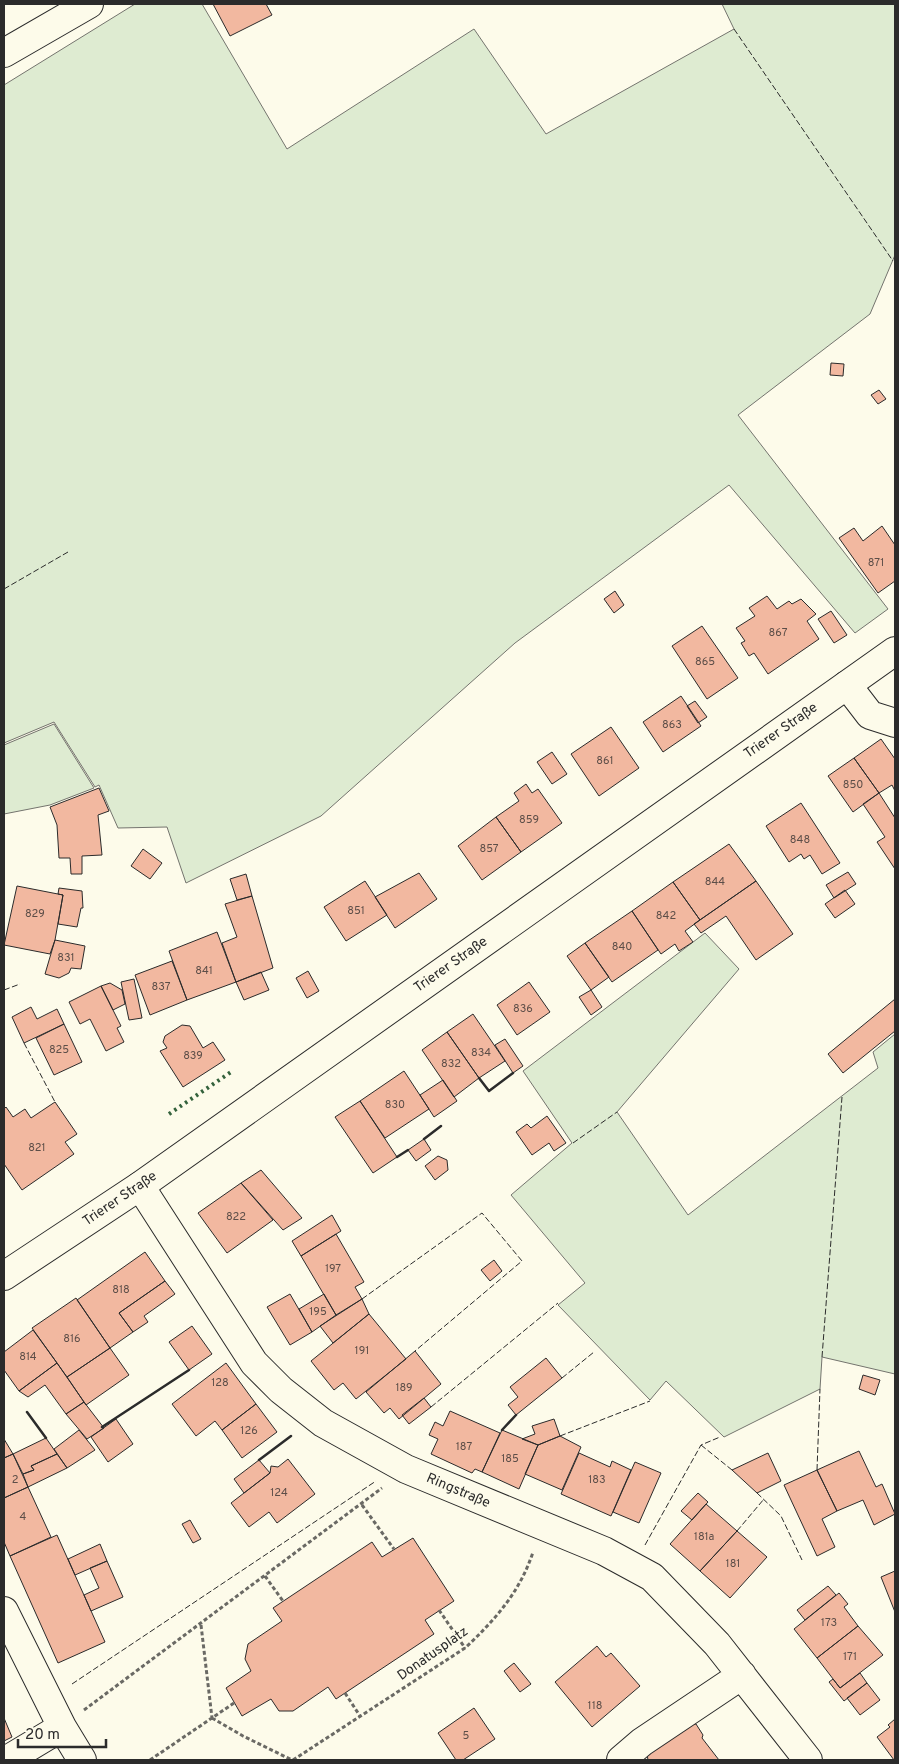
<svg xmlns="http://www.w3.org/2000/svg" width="899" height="1764" font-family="Overpass,sans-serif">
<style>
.green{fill:#deebd1;stroke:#74746e}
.building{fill:#f2b8a0;stroke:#2b2b2b}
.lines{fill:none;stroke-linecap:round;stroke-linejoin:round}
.minor-casing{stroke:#2b2b2b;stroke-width:30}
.major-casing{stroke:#2b2b2b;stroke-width:30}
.path{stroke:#6a6964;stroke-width:3;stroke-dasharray:4 2.5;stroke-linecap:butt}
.minor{stroke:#fdfbea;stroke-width:28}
.major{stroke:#fdfbea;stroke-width:28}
.hedge{stroke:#34623c;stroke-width:4;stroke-dasharray:2.5 4;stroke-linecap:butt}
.fence{stroke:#2b2b2b;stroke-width:1;stroke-dasharray:6 2.5;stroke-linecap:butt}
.wall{stroke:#2b2b2b;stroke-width:2.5}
.labels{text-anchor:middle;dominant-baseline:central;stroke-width:4;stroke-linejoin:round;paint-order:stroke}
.number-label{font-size:11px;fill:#5d4e48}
.street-label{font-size:14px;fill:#2b2b2b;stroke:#fdfbea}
</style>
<rect width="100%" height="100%" fill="#fdfbea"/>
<path class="green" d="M135,4H202L287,149L474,29L546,134L734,29L722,4H895V255L870,314L738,415L888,609L855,633L729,485L515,643L321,816L186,883L167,827L118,828L99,785L95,787L54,722L4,743V85Z
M54,724L94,788L50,805L4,814V745Z
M705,933L739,969L617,1112L688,1215L878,1068L873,1052L895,1034V1374L822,1357L820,1389L724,1437L666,1381L650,1400L558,1305L585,1283L511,1195L572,1143L523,1071Z"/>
<path class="building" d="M213,4H266L272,15L230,36Z
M831,363L844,364L843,376L830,375Z
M879,390L886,399L878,404L871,395Z
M882,526L895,545V581L878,593L839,538L854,528L863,541Z
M615,591L624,605L614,613L604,599Z
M767,596L777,609L789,601L792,604L801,599L816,614L807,621L819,639L768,674L754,653L749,656L741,643L745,641L736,628L755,616L749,608Z
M831,611L847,635L834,643L818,619Z
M702,626L738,678L707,699L672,646Z
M681,696L701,726L663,752L643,722Z
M695,701L707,717L698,723L687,706Z
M611,727L639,768L599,796L571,754Z
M881,739L895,759V791L892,785L879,793L854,758Z
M552,752L567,774L552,784L537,762Z
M854,758L879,793L853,812L828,776Z
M526,784L532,793L538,789L562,823L521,852L496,817L519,801L514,793Z
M99,788L109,811L98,815L102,855L82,856V874H71L70,858H59L57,825L50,807Z
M879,793L895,818V869L877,842L885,837L863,804Z
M801,803L840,863L822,874L810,855L804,859L801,854L789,862L766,826Z
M496,817L521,852L482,880L458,846Z
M729,844L756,881L700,920L673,882Z
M143,849L162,863L150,879L131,866Z
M848,872L856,884L834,898L826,885Z
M419,873L437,899L395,928L375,897Z
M246,874L252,896L237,900L230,879Z
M365,881L387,915L346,941L324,907Z
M756,881L793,934L756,960L726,916L701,933L694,924Z
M673,882L700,920L685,931L693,942L679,951L675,944L661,954L632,911Z
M17,886L63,895L55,940L50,954L4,945Z
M59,888L82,891L83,908H81L77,927L58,924L63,895L58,894Z
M845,890L855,904L835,918L825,904Z
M252,896L273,968L236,982L222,943L237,937L225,904Z
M632,911L658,950L612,982L585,943Z
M217,932L236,982L187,1000L169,951Z
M55,940L85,946L81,969L71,968L69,973L59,978L45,974Z
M585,943L609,977L591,990L567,956Z
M172,961L187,1000L150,1015L135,975Z
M308,971L319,991L307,998L296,978Z
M261,972L269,990L244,1000L236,982Z
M134,979L142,1018L129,1020L121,982Z
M529,982L550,1012L517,1035L497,1005Z
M110,983L122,990L125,1004L113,1010L101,986Z
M101,986L121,1026L117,1028L124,1042L106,1051L90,1019L80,1024L69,1002Z
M591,990L602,1007L591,1015L579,997Z
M895,999V1031L843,1073L828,1054Z
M31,1007L37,1019L57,1009L64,1024L24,1043L12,1017Z
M473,1014L505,1061L479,1078L447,1032Z
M64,1024L82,1062L54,1075L36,1038Z
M182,1025L190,1026L203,1048L213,1042L225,1060L183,1087L160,1051L167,1048L163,1042L165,1036Z
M447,1032L479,1078L454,1097L422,1050Z
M505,1039L523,1066L513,1073L495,1045Z
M404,1071L429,1109L385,1138L360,1101Z
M443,1080L457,1101L434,1117L420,1095Z
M360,1101L397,1157L373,1173L335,1117Z
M55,1102L77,1134L65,1142L74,1154L22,1190L4,1164V1109L6,1107L13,1117L25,1109L31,1118Z
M547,1116L566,1143L554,1151L549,1143L532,1155L516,1132L527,1124L531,1128Z
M424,1139L431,1150L416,1161L408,1150Z
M438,1156L447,1160L448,1170L435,1180L425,1166Z
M261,1170L302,1218L283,1230L241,1183Z
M241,1183L273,1220L227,1253L198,1213Z
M332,1215L341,1231L301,1256L292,1241Z
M336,1234L364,1282L355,1287L362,1299L336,1315L301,1256Z
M145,1252L165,1281L119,1313L133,1332L110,1348L77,1300Z
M494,1260L502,1271L490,1281L481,1270Z
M165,1281L175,1294L144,1316L148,1322L133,1332L119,1313Z
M290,1294L312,1332L290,1345L267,1307Z
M324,1294L336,1315L312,1332L299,1309Z
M76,1298L110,1348L67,1377L32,1328Z
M362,1299L369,1314L333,1343L320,1326Z
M369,1314L406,1359L356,1399L343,1383L334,1390L311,1361Z
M192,1326L212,1354L189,1370L169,1342Z
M33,1330L57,1363L19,1391L4,1370V1352Z
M110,1348L129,1375L86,1405L67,1377Z
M415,1351L441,1384L399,1419L390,1408L384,1413L366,1392Z
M546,1358L562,1378L516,1415L508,1405L518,1397L510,1387Z
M57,1363L84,1402L66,1414L45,1385L28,1397L19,1391Z
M226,1363L256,1404L222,1430L215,1421L196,1436L172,1404Z
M863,1375L880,1380L875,1395L859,1389Z
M424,1398L431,1407L409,1424L402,1415Z
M84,1402L104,1428L87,1439L66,1414Z
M256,1404L277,1432L242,1458L222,1430Z
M450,1411L500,1433L482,1472L475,1469L472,1473L431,1454L438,1439L429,1435L435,1422L443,1426Z
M116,1419L133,1444L108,1462L91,1437Z
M554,1419L560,1436L538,1445L522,1439L535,1434L532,1426Z
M79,1430L95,1450L67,1468L54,1449Z
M502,1430L538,1445L519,1489L482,1472Z
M560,1436L581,1447L562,1490L525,1474L538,1445Z
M46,1438L57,1454L31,1466L34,1470L23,1474L13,1454Z
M4,1439L13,1454L4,1458Z
M859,1451L876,1487L882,1484L895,1514L874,1525L863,1500L837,1511L817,1470Z
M579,1453L610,1467L612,1461L631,1470L611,1516L561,1494Z
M768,1453L781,1481L757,1493L732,1470Z
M13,1454L28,1487L4,1498V1458Z
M57,1454L67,1468L28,1487L23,1474L34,1470L31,1466Z
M288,1459L315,1494L277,1523L269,1512L249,1527L231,1503L270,1473L271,1466L278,1467Z
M259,1460L270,1473L244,1493L234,1479Z
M635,1462L661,1473L639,1523L613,1512Z
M817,1470L837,1511L822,1519L835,1547L817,1556L784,1485Z
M28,1487L51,1537L10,1556L4,1542V1498Z
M698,1493L708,1502L692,1520L681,1511Z
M706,1504L737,1531L700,1571L670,1544Z
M190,1520L201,1539L193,1543L182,1524Z
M737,1531L767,1557L730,1598L700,1571Z
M57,1535L105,1642L58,1663L10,1556Z
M413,1538L454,1601L425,1620L434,1634L336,1699L328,1687L293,1711H279L271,1699L242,1716L226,1688L251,1671L245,1659L248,1644L282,1621L273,1608L372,1542L382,1557Z
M100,1544L107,1561L75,1575L68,1559Z
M107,1561L123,1597L91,1611L84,1595L99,1588L90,1568Z
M895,1571V1612L881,1577Z
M828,1586L836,1595L805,1620L797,1610Z
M839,1593L848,1604L844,1607L858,1626L817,1658L794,1629Z
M858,1626L883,1655L840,1688L817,1658Z
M597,1646L606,1657L611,1653L640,1686L592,1727L555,1682Z
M514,1663L531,1684L520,1692L504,1671Z
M860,1673L867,1683L844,1701L829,1682L833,1679L840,1688Z
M867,1683L880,1700L860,1715L847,1698Z
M474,1708L495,1739L463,1760H456L438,1733Z
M4,1718L12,1737L4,1741Z
M895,1719V1760H894L877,1737L890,1727L888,1725Z
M692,1724H696L703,1735L702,1738L719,1760H648L647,1754Z"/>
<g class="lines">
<defs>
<path id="minor" d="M4,53L89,4
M847,685L870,715L895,723
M140,1186L254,1363L281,1390L323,1423L406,1469L604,1551L652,1577L717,1644L808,1760
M4,1611L62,1727L82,1760
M7,1760L62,1727
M621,1760L642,1742L742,1675"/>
<path id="major" d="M4,1276L140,1186L895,651"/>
</defs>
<use href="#minor" class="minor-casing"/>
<use href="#major" class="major-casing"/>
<path class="path" d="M362,1505L394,1549
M265,1576L283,1601
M439,1610L465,1648
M201,1625L212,1718
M345,1693L360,1716
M84,1710L382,1488
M212,1718L243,1736L292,1760
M150,1760L234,1703
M293,1760L465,1648C495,1620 520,1592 533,1552"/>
<use href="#minor" class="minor"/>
<use href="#major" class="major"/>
<path class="hedge" d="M169,1114L231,1072"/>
<path class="fence" d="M734,29L893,261
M4,589L68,552
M4,990L20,984
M24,1043L55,1102
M573,1143L617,1112
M362,1299L482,1213L522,1261L415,1351
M822,1357L842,1097
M562,1378L594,1352
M431,1407L558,1303
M560,1436L650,1401
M701,1445L732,1470
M817,1470L820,1389
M757,1493L781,1516L802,1560
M737,1531L764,1499
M645,1545L701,1445L720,1437
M72,1684L376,1481"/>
<path class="wall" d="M479,1078L489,1091L513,1073
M424,1139L441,1126
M397,1157L408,1150
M27,1412L46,1438
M102,1427L189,1370
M502,1430L516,1415
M259,1460L291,1436"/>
</g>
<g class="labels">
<g class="number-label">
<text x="876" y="563">871</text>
<text x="778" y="633">867</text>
<text x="705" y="662">865</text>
<text x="672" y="725">863</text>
<text x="605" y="761">861</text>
<text x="853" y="785">850</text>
<text x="529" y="820">859</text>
<text x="800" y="840">848</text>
<text x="489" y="849">857</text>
<text x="715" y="882">844</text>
<text x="356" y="911">851</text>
<text x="35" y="914">829</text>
<text x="666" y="916">842</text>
<text x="622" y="947">840</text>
<text x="66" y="958">831</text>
<text x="204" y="971">841</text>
<text x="161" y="987">837</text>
<text x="523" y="1009">836</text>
<text x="59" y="1050">825</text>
<text x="481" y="1053">834</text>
<text x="193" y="1056">839</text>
<text x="451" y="1064">832</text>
<text x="395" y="1105">830</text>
<text x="37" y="1148">821</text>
<text x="236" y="1217">822</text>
<text x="333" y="1269">197</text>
<text x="121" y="1290">818</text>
<text x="318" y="1312">195</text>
<text x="72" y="1339">816</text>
<text x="362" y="1351">191</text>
<text x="28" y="1357">814</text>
<text x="220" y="1383">128</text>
<text x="404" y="1388">189</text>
<text x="249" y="1431">126</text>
<text x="464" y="1447">187</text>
<text x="510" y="1459">185</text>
<text x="15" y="1480">2</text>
<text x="597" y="1480">183</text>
<text x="279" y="1493">124</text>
<text x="23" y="1517">4</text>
<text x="704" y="1537">181a</text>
<text x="733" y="1564">181</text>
<text x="829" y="1623">173</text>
<text x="850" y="1657">171</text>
<text x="595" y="1706">118</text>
<text x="466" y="1736">5</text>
</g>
<g class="street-label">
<text transform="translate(781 731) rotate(-35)">Trierer Straße</text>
<text transform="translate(451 965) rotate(-35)">Trierer Straße</text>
<text transform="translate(120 1199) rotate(-34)">Trierer Straße</text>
<text transform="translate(458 1491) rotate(23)">Ringstraße</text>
<text transform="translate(433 1654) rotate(-35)">Donatusplatz</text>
</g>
</g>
<rect width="899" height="1764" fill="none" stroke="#2b2b2b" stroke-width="10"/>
<path d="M18 1739v8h88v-8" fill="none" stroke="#2b2b2b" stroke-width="2.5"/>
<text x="25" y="1739" font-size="15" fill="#2b2b2b" stroke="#fdfbea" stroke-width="4" paint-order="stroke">20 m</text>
</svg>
